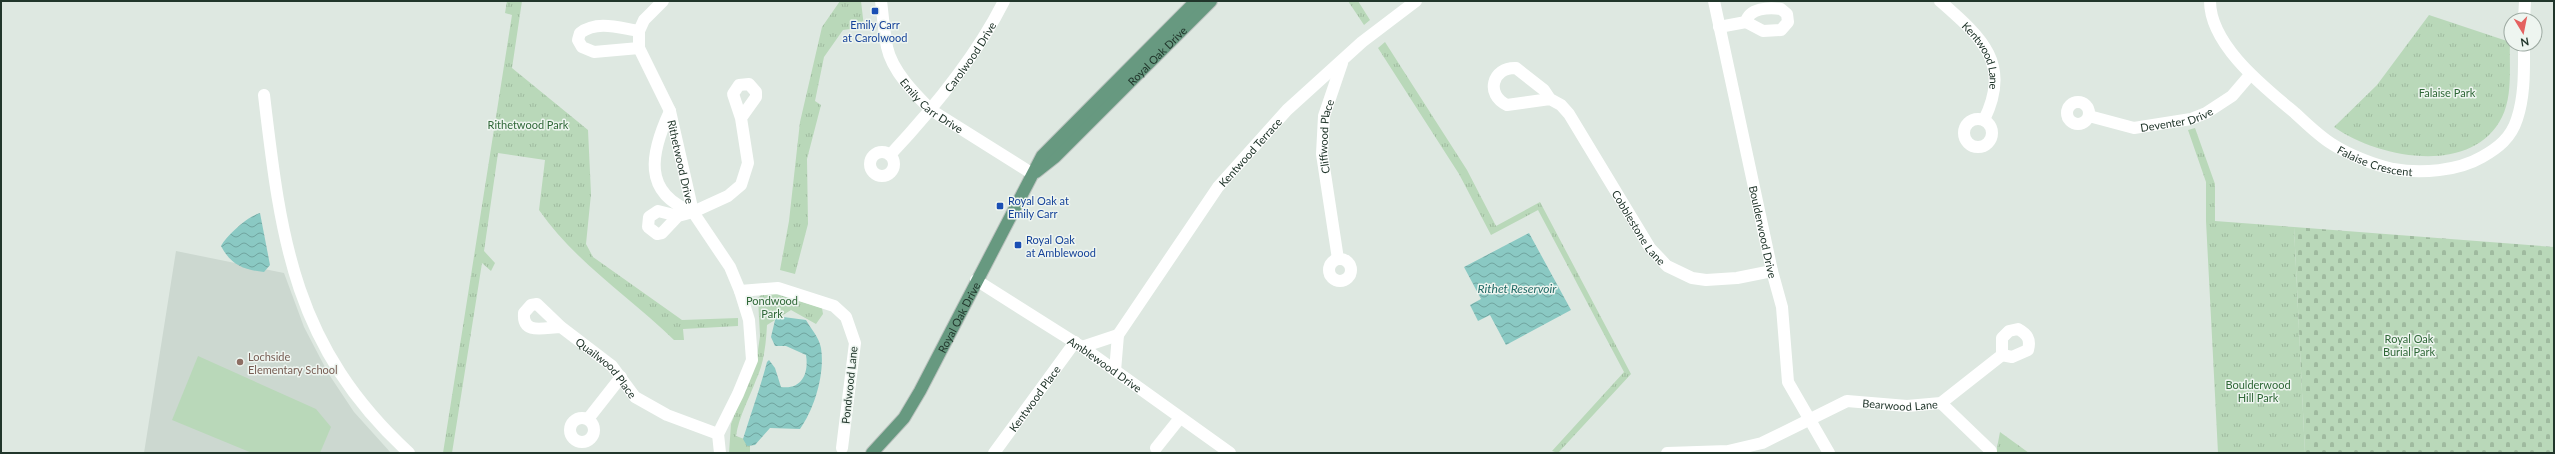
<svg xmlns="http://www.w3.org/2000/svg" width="2555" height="454" font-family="Lato,sans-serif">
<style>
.built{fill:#ccd8d0}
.grass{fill:url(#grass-tufts)}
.cemetery{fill:url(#cemetery-stones)}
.garden{fill:#b9d8b9}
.water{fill:url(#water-waves)}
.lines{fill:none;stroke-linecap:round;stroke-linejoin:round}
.major-casing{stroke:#bcc3bf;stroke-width:14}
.minor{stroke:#fff;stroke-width:12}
.major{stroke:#679980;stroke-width:12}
.transit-dot{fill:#1a4fb4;stroke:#eef5f0;stroke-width:1.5}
.education-dot{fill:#8d6e63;stroke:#eef5f0;stroke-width:1.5}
.labels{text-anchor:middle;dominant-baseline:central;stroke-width:3;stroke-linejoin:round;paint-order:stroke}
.transit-label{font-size:11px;fill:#164399;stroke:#eef5f0;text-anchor:start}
.street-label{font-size:11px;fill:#21362b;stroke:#eef5f0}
.park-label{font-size:11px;fill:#306838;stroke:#eef5f0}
.education-label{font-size:11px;fill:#785e54;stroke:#eef5f0;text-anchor:start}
.water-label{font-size:12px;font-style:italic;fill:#226b66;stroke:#eef5f0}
</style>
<defs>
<pattern id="grass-tufts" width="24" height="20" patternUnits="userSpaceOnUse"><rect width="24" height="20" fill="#b9d8b9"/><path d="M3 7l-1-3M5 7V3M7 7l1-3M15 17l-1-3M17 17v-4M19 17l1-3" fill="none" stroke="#9fba9f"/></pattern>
<pattern id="cemetery-stones" width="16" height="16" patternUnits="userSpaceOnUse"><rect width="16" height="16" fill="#b9d8b9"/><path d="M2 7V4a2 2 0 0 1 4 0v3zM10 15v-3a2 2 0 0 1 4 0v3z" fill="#9fba9f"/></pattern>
<pattern id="water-waves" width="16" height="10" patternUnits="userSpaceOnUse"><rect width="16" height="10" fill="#8ac9c3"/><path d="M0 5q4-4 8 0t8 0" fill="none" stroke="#70a49f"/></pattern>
</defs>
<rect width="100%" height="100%" fill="#dee8e1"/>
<path class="built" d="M176,251L284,273L304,327L328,373L354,412L391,453H144Z"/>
<path class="grass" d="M507,1H522L512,68L588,130L591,194L586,244L593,257L682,320L738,318V326L683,329L684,340H674C630,297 575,262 539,210L545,160L498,153L484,251L495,263L491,271L482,263L452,453H443L512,15L505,13Z
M840,1H861L864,27L843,30L824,57L815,101L821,105L807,159L808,224L795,274L780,270L789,221L800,122L822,27Z
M1348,1H1358L1370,20L1364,25Z
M2429,15L2510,42C2509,66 2513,95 2502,117C2472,177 2378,158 2334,127L2377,85Z
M1385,42L1467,170L1496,226L1540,202L1631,374L1558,453L1552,451L1624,372L1538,210L1491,235L1459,174L1378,48Z
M2195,128L2215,184V221L2294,227L2305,453H2218L2206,221V182L2188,130Z
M773,293L822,308L823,314L816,324L791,310L767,325C766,344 764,363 756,380C749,399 739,416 736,436L750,441V453H729L731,424L757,357L760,336L758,298L762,294Z
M2000,432L2029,453H1996Z"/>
<path class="cemetery" d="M2294,227L2554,247V453H2305Z"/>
<path class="garden" d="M198,356L316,409L331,427L320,453H252L172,420Z"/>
<path class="water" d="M260,213L270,265L264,272C244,270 231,265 221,246C227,235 248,216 260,213Z
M1529,233L1571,310L1506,345L1490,315L1478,321L1470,305L1481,299L1464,267Z
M776,316L806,320C811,329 819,337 821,348C825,373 815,408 800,429L770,428L755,445L747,446L743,439C751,413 760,389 767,362L769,360L775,368L781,387C802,390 809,373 806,355L786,346H775L771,337Z"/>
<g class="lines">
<defs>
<g id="major">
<path id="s15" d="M1036,172L1055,157L1211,1"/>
<path id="s16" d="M872,453L904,418L920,391L1042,156L1196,1"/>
</g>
</defs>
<use href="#major" class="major-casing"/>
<g class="minor">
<path id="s1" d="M663,1L644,20L639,31V48L670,111L693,212L730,267L740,291L749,320L752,360L738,394L718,434L720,453"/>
<path id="s2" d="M881,1C883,16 884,32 887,47C892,71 915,94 931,110L1033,174"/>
<path id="s3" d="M1714,1L1772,271L1782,307L1788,382L1829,453"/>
<path id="s4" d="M1940,1C1981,37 2012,63 1984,120"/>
<path id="s5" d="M2210,1C2210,45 2264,87 2295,113C2307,124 2319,136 2332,144C2349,155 2374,165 2393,169C2421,174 2458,171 2482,157C2498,148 2511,138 2517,119C2525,95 2524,69 2524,44"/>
<path d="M1781,9L1787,14L1788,22L1781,30L1763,31L1746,22C1749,8 1769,7 1781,9Z"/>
<path d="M2524,20L2525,1"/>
<path d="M1719,27L1746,22"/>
<path d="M639,31C619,28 598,20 580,33L578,40L582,47L594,52L639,48"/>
<path d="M264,95C281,241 294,347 409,453"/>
<path id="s6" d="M1550,99L1507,105C1485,95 1492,67 1516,68L1544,90L1550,99L1561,105L1569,114L1650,248L1667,266L1692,278L1706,280L1737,278L1772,271"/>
<circle cx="2078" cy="113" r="11"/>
<path d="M670,111C651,152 641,193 693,212"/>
<path id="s7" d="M2089,116L2134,128L2191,119L2206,113L2232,96L2250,75"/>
<circle cx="1978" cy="133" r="14"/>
<circle cx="882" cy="164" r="12"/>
<path id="s8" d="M890,155C933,109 976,57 1004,1"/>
<path d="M678,216L662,233L657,234L648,227L649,217L658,211L678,216L693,212L728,196L741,185L748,163L741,118L733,94L739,85L749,84L756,92V97L741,118"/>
<path id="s9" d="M1338,259L1322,154L1324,116L1342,63"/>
<circle cx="1340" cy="270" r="11"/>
<path id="s10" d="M976,280L1082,347L1230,453"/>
<path d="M740,291L778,288L834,306L846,317L855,343L842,448"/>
<path id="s11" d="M561,327C546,327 522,336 524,313L531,305L537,304L561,327L612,366L635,397L667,415L718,434"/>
<path d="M1082,347L1118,335"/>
<path id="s12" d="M1115,371L1118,335L1218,187L1287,110L1362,42L1416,1"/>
<path d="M1941,403L1991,451"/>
<circle cx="582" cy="430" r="12"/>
<path d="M588,419L621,377"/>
<path d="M1156,448L1180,418"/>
<path id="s13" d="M994,453L1075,342"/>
<path id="s14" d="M1667,453L1728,451L1762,443L1847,401L1907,406L1941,403L2002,355L2012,357L2028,350C2031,339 2027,334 2018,329L2009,331L2002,338V355"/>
</g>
<use href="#major" class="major"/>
</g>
<g class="transit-dot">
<rect x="871" y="7" width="8" height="8" rx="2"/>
<rect x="996" y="202" width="8" height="8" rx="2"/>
<rect x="1014" y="241" width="8" height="8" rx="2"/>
</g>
<circle class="education-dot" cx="240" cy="362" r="4"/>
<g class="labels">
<g class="transit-label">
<text x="875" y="24" text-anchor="middle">Emily Carr<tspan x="875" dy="13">at Carolwood</tspan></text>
<text x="1008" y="200">Royal Oak at<tspan x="1008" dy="13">Emily Carr</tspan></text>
<text x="1026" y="239">Royal Oak<tspan x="1026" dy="13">at Amblewood</tspan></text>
</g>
<g class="street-label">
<text stroke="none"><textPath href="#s15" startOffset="168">Royal Oak Drive</textPath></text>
<text stroke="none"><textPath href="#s8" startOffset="127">Carolwood Drive</textPath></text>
<text stroke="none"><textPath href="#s4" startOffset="71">Kentwood Lane</textPath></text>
<text stroke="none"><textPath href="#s2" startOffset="122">Emily Carr Drive</textPath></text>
<text stroke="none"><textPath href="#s7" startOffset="90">Deventer Drive</textPath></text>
<text stroke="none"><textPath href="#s9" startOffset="124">Cliffwood Place</textPath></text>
<text stroke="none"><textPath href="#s12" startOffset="262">Kentwood Terrace</textPath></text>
<text stroke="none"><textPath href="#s5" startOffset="240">Falaise Crescent</textPath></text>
<text stroke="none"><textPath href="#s1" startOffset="178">Rithetwood Drive</textPath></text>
<text stroke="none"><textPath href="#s6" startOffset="304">Cobblestone Lane</textPath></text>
<text stroke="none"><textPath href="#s3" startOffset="236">Boulderwood Drive</textPath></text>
<text stroke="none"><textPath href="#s16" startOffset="162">Royal Oak Drive</textPath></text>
<text stroke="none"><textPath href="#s10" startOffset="154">Amblewood Drive</textPath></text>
<text stroke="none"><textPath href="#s11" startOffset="159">Quailwood Place</textPath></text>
<text transform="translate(849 385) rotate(-84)">Pondwood Lane</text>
<text stroke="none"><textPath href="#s13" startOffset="68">Kentwood Place</textPath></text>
<text stroke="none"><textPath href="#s14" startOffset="244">Bearwood Lane</textPath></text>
</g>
<g class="park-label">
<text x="2447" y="92">Falaise Park</text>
<text x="528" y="124">Rithetwood Park</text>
<text x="772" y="300">Pondwood<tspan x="772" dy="13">Park</tspan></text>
<text x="2409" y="338">Royal Oak<tspan x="2409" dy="13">Burial Park</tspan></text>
<text x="2258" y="384">Boulderwood<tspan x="2258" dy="13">Hill Park</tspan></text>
</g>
<g class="education-label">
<text x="248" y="356">Lochside<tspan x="248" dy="13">Elementary School</tspan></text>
</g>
<g class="water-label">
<text x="1517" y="288">Rithet Reservoir</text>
</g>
</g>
<rect width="2555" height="454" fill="none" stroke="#21362b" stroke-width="4"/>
<g transform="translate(2523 32) rotate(170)"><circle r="19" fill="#eef5f0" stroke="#9ca9a1"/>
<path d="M0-3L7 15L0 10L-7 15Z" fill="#e46160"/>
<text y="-6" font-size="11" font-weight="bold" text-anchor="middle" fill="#21362b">N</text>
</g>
</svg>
